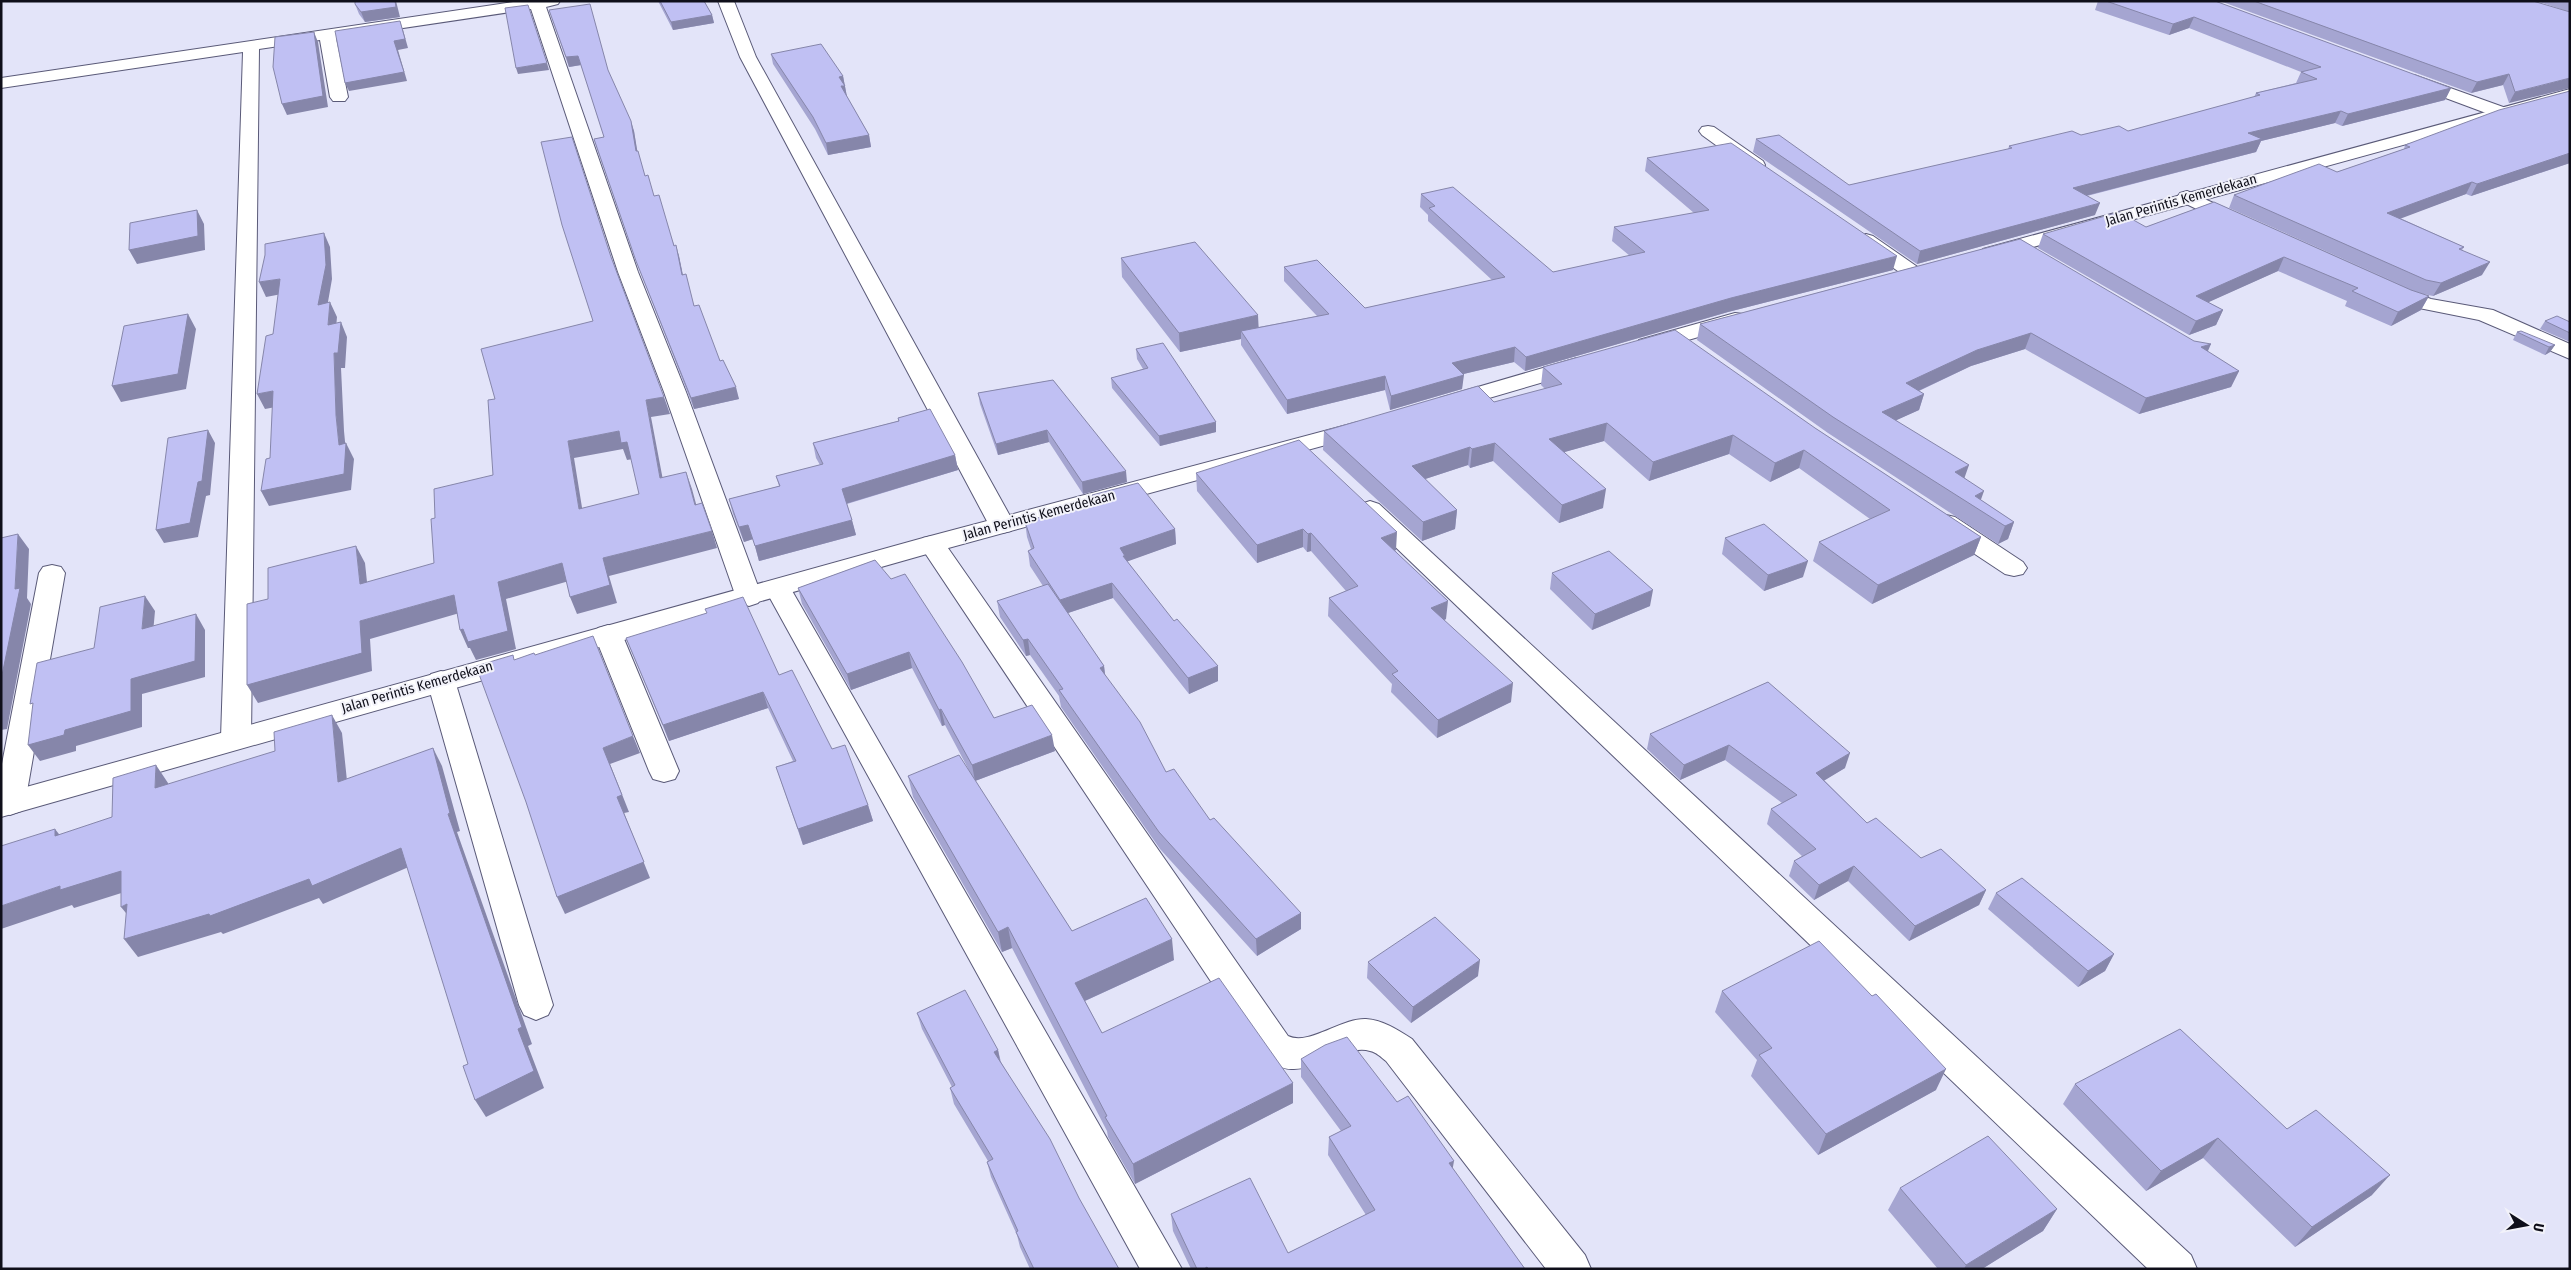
<svg xmlns="http://www.w3.org/2000/svg" width="2571" height="1270" font-family="'Fira Sans Condensed',sans-serif">
<style>
.lines{fill:none;stroke-linecap:round;stroke-linejoin:round}
.minor-casing{stroke:#5a5a78;stroke-width:2}
.tertiary-casing{stroke:#5a5a78;stroke-width:2}
.minor{fill:#fff;fill-rule:evenodd}
.tertiary{fill:#fff;fill-rule:evenodd}
.wall{fill:#a5a5d1}
.shaded-wall{fill:#8686aa}
.building{fill:#c0c0f3;stroke:#8686aa;fill-rule:evenodd}
.labels{text-anchor:middle;dominant-baseline:central;stroke-width:4;stroke-linejoin:round;paint-order:stroke}
.street-label{font-size:14px;fill:#0f0f1a;stroke:#f2f2fa}
</style>
<rect width="100%" height="100%" fill="#e3e4f9"/>
<g class="lines">
<defs>
<path id="minor" d="M520,1H560L558,4L546,7L638,272L686,392L762,597L758,603L749,606L740,603L736,597L664,392L618,272L531,9L336,38L348,97L345,101H333L330,97L320,40L259,49L251,738L246,745L236,749L226,745L221,738L243,52L1,88V78Z
M718,1H734L756,57L1015,525L1011,531L1002,533L993,531L989,525L740,57Z
M2414,75L2506,108L2509,112L2506,116H2494L2408,84L2406,80Z
M1708,126L1714,127L1763,161L1765,165L1763,169H1749L1702,135L1699,131L1702,127Z
M2187,191L2244,217L2247,221L2244,225H2230L2180,201L2177,197L2180,193Z
M1866,234L1873,236L1919,268L1922,272L1919,276L1912,278L1905,276L1859,244L1856,240L1859,236Z
M2390,284L2431,299L2493,310L2570,344V359L2479,320L2419,308L2383,294L2380,290L2383,286Z
M1370,501L1379,504L2191,1255L2197,1269H2148L1361,514L1357,509L1361,504Z
M1946,515L1955,517L2023,562L2027,568L2023,574L2014,576L2005,574L1937,529L1933,523L1937,517Z
M932,536L941,538L1288,1036C1309,1046 1341,1018 1366,1019C1383,1020 1398,1030 1412,1039L1585,1255L1591,1269H1546L1386,1061C1381,1057 1376,1052 1370,1051C1347,1044 1318,1071 1291,1069C1281,1069 1271,1062 1262,1058L919,544L923,538Z
M52,565L61,567L65,573L25,803L21,811L10,815L1,812V769L39,573L43,567Z
M778,580L787,583L791,589L1182,1269H1140L765,589L769,583Z
M608,625L618,628L622,634L679,771L675,779L664,782L653,779L649,771L594,634L598,628Z
M441,671L451,674L455,681L553,1005L548,1015L536,1020L524,1015L519,1005L427,681L431,674Z"/>
<path id="tertiary" d="M2570,89V99L1997,257H1983L1980,253L1983,249Z
M1735,313L1743,314L1746,319L1743,324L1647,352L1639,350L1636,345L1639,340Z
M1577,358L1585,360L1588,365L1585,370L1448,410L1440,408L1436,403L1440,398Z
M1358,422L1366,424L1370,429L1366,434L941,550L1,817V794L923,538Z"/>
</defs>
<use href="#minor" class="minor-casing"/>
<use href="#tertiary" class="tertiary-casing"/>
<use href="#minor" class="minor"/>
<use href="#tertiary" class="tertiary"/>
</g>
<path class="wall" d="M658,1H704L712,15L714,23L673,30Z
M2098,1H2215L2451,88L2445,100L2342,126L2335,123L2261,141L2256,152L2087,196L2095,215L1917,264L1753,152L1756,139L1849,185L2008,150L2009,146L2081,135L2128,131L2254,97L2256,93L2296,83L2301,72L2189,28L2169,35L2095,10Z
M2220,1H2533L2570,12L2509,103L2503,85L2471,93Z
M2536,1H2570V12Z
M355,4L400,17L365,22L359,14Z
M552,19L608,72L634,131L637,151L645,176L679,256L683,275L694,306L720,361L739,399L694,409L640,271L597,149L594,139L604,137L581,65L569,67Z
M771,54L843,76L847,97L869,135L871,147L828,155L815,129L773,64Z
M2570,91V163L2471,196L2466,194L2400,218L2464,247L2462,250L2482,275L2433,296L2423,294L2429,296L2421,310L2391,326L2345,306L2347,301L2278,271L2208,302L2223,310L2216,325L2189,335L2038,248L2043,234L2146,227L2214,202L2415,291L2229,208L2234,195L2337,172L2404,149L2405,145Z
M1647,158L1893,270L1728,312L1525,371L1514,362L1463,374L1462,389L1390,410L1385,390L1287,414L1241,345V339L1180,352L1122,277L1121,258L1259,327L1317,316L1284,281V267L1365,308L1492,280L1428,221V215L1420,207L1421,194L1553,272L1630,256L1612,241L1614,227L1694,213L1645,171Z
M2020,239L2239,371L2231,387L2139,414L2025,349L1971,366L1919,391L1924,394L1919,410L1896,420L1965,478L1981,500L2014,522L2008,539L1998,544L1828,433L1697,340L1700,324Z
M2545,321L2570,322V342L2540,329Z
M2517,332L2555,345L2550,352L2545,355L2513,340Z
M1136,349L1216,432L1160,446L1112,388L1111,378L1143,369L1137,359Z
M1543,367L1815,428L1981,537L1974,555L1872,604L1813,561L1819,542L1870,519L1799,468L1770,482L1729,454L1649,481L1604,441L1564,452L1603,508L1559,523L1493,461L1470,468L1468,465L1425,479L1457,510L1455,529L1422,541L1323,450L1324,431L1494,402L1545,389L1541,385Z
M1053,380L1127,482L1083,494L1049,442L998,455L980,404L978,393Z
M898,418L955,455L958,470L847,504L856,535L759,561L753,539L744,542L733,514L729,499L779,486L776,476L820,465L816,458L813,443L898,421Z
M1196,473L1396,550H1395L1446,619L1444,620L1511,702L1437,738L1391,692L1392,684L1328,616L1329,598L1346,591L1311,551L1307,552L1303,547L1257,563L1197,491Z
M1092,495L1175,529L1176,544L1127,561L1218,681L1189,694L1113,598L1068,613L1104,666L1105,675L1166,772L1210,820L1301,929L1257,956L1160,849L1061,707L1059,696L1030,655L1026,656L1000,617L997,601L1043,586L1030,566L1028,551L1031,549L1027,537L1025,522L1093,501Z
M1725,538L1803,577L1764,591L1722,554Z
M875,560L994,718L1055,751L975,781L1072,931L1174,960L1085,1001L1102,1033L1293,1083V1103L1135,1184L1108,1137L1107,1131L1012,948L1002,952L913,797L908,776H972L945,725L942,726L912,668L851,690L802,604L798,588Z
M1552,573L1650,606L1592,630L1550,589Z
M626,638L779,675L832,749L868,805L873,821L803,845L776,767L793,761L768,708L669,741Z
M1768,682L1845,768L1824,780L1867,823L1921,858L1986,890L1979,905L1909,941L1848,881L1814,900L1789,876L1794,861L1802,856L1767,824L1771,809L1782,803L1725,760L1680,780L1647,749L1650,734Z
M1996,893L2114,954L2105,971L2078,987L1988,909Z
M1368,962L1478,976L1411,1023L1367,978Z
M1722,991L1936,1090L1818,1155L1751,1076L1757,1060L1715,1012Z
M917,1013L998,1050L1001,1062L1119,1269H1030L1020,1247L1017,1235L991,1177L987,1162L988,1161L954,1104L950,1088L952,1087L922,1029Z
M1301,1059L1397,1102L1453,1169L1525,1269H1191L1173,1231L1171,1214L1288,1253L1366,1215L1328,1155L1329,1137L1341,1131L1301,1077Z
M2075,1084L2287,1129L2372,1195L2295,1247L2203,1158L2146,1191L2063,1104Z
M1900,1188L2057,1209L2043,1231L1982,1269H1938L1888,1210Z"/>
<path class="shaded-wall" d="M395,1H396L400,17L365,22L361,12Z
M712,15L714,23L673,30L671,22Z
M2194,17L2189,28L2169,35L2173,24Z
M400,21L403,30L408,48L398,50L407,81L349,91L345,83L394,41Z
M314,32L318,42L328,107L287,115L282,104Z
M578,56L581,65L569,67L566,57Z
M547,63L549,70L518,74L516,68Z
M2509,74L2503,85L2471,93L2477,82Z
M843,76L847,97H843L839,77Z
M2570,78V88L2509,103L2515,92Z
M2451,88L2445,100L2342,126L2348,114Z
M2341,111L2335,123L2261,141L2256,152L2069,200L2073,188L2248,133Z
M631,121L634,131L639,161L636,151Z
M869,135L871,147L828,155L826,143Z
M2570,153V163L2471,196L2477,184Z
M2472,182L2466,194L2381,226L2387,213Z
M2100,203L2095,215L1917,264L1920,251Z
M197,210L204,224L205,250L137,264L129,250Z
M324,233L330,247L332,279L325,319L318,305Z
M676,245L679,256L685,286L682,275Z
M1897,256L1893,270L1728,312L1525,371L1526,357L1731,298Z
M2284,257L2278,271L2189,311L2196,296Z
M2490,262L2482,275L2433,296L2441,283Z
M280,279L287,293L266,297L259,282Z
M2429,296L2421,310L2391,326L2398,312Z
M330,302L337,317L335,339L328,325Z
M2223,310L2216,325L2189,335L2196,321Z
M188,314L196,329L186,389L121,402L112,386Z
M1258,315L1259,335L1241,331V339L1180,352L1179,333Z
M341,322L347,337L345,368H341L344,431L346,452V443L354,459L351,490L269,506L261,491L339,445L336,415L334,353Z
M2031,333L2025,349L1971,366L1901,399L1906,383L1977,350Z
M2211,344L2204,360L2201,347Z
M2555,345L2550,352L2545,355L2549,347Z
M1515,347L1514,362L1451,377L1452,363Z
M2239,371L2231,387L2139,414L2146,398Z
M1464,375L1462,389L1390,410L1391,396Z
M1385,376V390L1287,414V400Z
M736,387L739,399L694,409L691,398Z
M273,391L281,406L265,409L257,394Z
M1924,394L1919,410L1877,429L1882,412Z
M664,397L670,414L651,417L666,496L660,478L646,400Z
M1216,422V432L1160,446L1159,436Z
M1607,423L1604,441L1547,457L1549,439Z
M208,430L215,443L210,495L206,496L198,537L164,543L156,530Z
M1047,430L1049,442L998,455L996,444Z
M619,431L627,442L633,459L627,460L623,449L574,458L585,526L579,509L568,441Z
M1733,435L1729,454L1649,481L1653,462Z
M1495,443L1493,461L1470,468L1472,449Z
M1470,447L1468,465L1410,484L1412,466Z
M1804,450L1799,468L1770,482L1775,463Z
M955,455L958,470L845,504L842,489Z
M1969,465L1963,482L1955,472Z
M1126,471L1127,482L1083,494L1082,482Z
M686,472L692,489L701,522L695,505Z
M1606,489L1603,508L1559,523L1562,505Z
M1984,491L1978,508L1975,496Z
M1457,510L1455,529L1422,541L1423,522Z
M852,520L856,535L759,561L755,546Z
M2014,522L2008,539L1998,544L2005,526Z
M748,525L753,539L744,542L739,527Z
M1175,529L1176,544L1126,562L1120,548Z
M1303,529V547L1257,563V545Z
M712,531L717,548L609,576L617,603L577,614L570,597L603,558Z
M1397,532L1396,550L1380,556L1381,538Z
M1311,533V551L1307,552L1308,534Z
M18,534L29,549L27,598L31,604L7,729L1,730V680L15,589Z
M1981,537L1974,555L1872,604L1878,585Z
M356,546L365,563L369,601L360,584Z
M1808,561L1803,577L1764,591L1768,575Z
M562,563L569,581L506,599L516,649L476,660L470,648H468L460,630L498,582Z
M1112,583L1113,598L1062,615L1060,600Z
M1653,590L1650,606L1592,630L1595,614Z
M454,595L463,612L370,639L372,671L258,703L247,685L360,621Z
M145,596L155,611L152,644L142,629Z
M1448,601L1446,619L1430,626L1431,608Z
M196,614L205,630V677L142,694V727L76,746V751L40,761L28,745L131,679Z
M1028,639L1030,655L1026,656L1023,640Z
M909,652L912,668L851,690L847,674Z
M1104,666L1106,682L1100,668Z
M1218,666V681L1189,694L1188,678Z
M1513,683L1511,702L1437,738L1438,720Z
M763,692L768,708L669,741L663,725Z
M941,709L945,725L942,726L939,710Z
M332,715L342,733L349,800L338,782Z
M1052,735L1055,751L975,781L972,765Z
M633,736L640,753L610,764L629,812L624,813L650,878L565,914L557,897L617,797L603,748Z
M1729,745L1725,760L1680,780L1684,765Z
M433,748L442,766L460,831L457,832L532,1044L528,1046L544,1088L486,1117L475,1100L518,1029L448,814Z
M1850,753L1845,768L1812,788L1816,773Z
M156,765L168,783V806L155,788Z
M868,805L873,821L803,845L798,829Z
M55,829L69,847L55,836Z
M401,848L411,866L323,904L319,898L223,934L221,932L138,957L124,939L309,879Z
M1854,866L1848,881L1814,900L1819,885Z
M121,871L134,889L74,908L72,905L1,929V906L60,886Z
M1986,890L1979,905L1909,941L1915,926Z
M127,904L135,924L121,907Z
M1301,913V929L1257,956L1256,939Z
M1008,927L1012,948L1002,952L998,932Z
M1172,939L1174,960L1078,1004L1075,983Z
M2114,954L2105,971L2078,987L2088,971Z
M1480,960L1478,976L1411,1023L1413,1007Z
M998,1050L1001,1066L994,1052Z
M1946,1069L1936,1090L1818,1155L1826,1134Z
M1293,1083V1103L1135,1184L1133,1164Z
M2218,1138L2203,1158L2146,1191L2161,1171Z
M1454,1161L1451,1178L1449,1163Z
M2390,1175L2372,1195L2295,1247L2312,1227Z
M2057,1209L2043,1231L1982,1269H1964L1966,1265Z"/>
<path class="building" d="M355,1H395L396,7L361,12L355,4Z
M660,1H704L712,15L671,22Z
M2106,1H2215L2451,88L2348,114L2341,111L2248,133L2262,139L2073,188L2100,203L1920,251L1756,139L1779,135L1849,185L2012,148L2009,146L2072,131L2081,135L2119,126L2128,131L2260,95L2256,93L2317,79L2301,72L2321,67L2194,17L2173,24Z
M2254,1H2533L2570,12V78L2515,92L2509,74L2477,82Z
M590,4L608,70L631,121L636,151H638L645,176L648,175L654,196L659,195L674,246L676,245L682,275L686,274L694,306L699,305L720,361L723,360L736,387L691,398L636,261L594,139L604,137L578,56L566,57L549,10Z
M528,5L547,63L516,68L505,8Z
M400,21L405,39L394,41L404,72L345,83L335,31Z
M314,32L323,96L282,104L273,67L275,37Z
M821,44L843,76L839,77L845,86H841L869,135L826,143L813,117L771,54Z
M2570,91V153L2477,184L2472,182L2387,213L2464,247L2459,249L2490,262L2441,283L2426,280L2234,195L2319,164L2337,172L2410,147L2405,145L2499,110Z
M572,137L611,257L664,397L646,400L660,478L686,472L695,505L702,503L712,531L603,558L610,585L570,597L562,563L498,582L508,631L468,642L463,629L460,630L454,595L360,621L362,653L247,685V604L268,599V568L356,546L360,584L434,563L431,519L435,518L434,489L493,475L488,400L495,399L481,349L593,321L562,225L541,142ZM619,431L621,443L627,442L639,494L579,509L568,441Z
M1731,143L1897,256L1731,298L1526,357L1515,347L1452,363L1464,375L1391,396L1385,376L1287,400L1241,331L1329,314L1284,267L1317,260L1365,308L1505,277L1429,208L1435,206L1421,194L1453,187L1553,272L1645,252L1614,227L1709,210L1647,158Z
M2214,202L2411,290L2429,296L2398,312L2352,291L2358,288L2284,257L2196,296L2223,310L2196,321L2043,234L2119,212L2146,227Z
M197,210L198,236L129,250L130,223Z
M324,233L326,265L318,305L330,302L328,325L341,322L338,353H334L336,415L339,445L346,443L344,474L261,491L266,459L270,458L273,391L257,394L266,336L273,334L280,279L259,282L265,255V244Z
M2020,239L2194,341L2211,344L2201,347L2239,371L2146,398L2031,333L1977,350L1906,383L1924,394L1882,412L1969,465L1955,472L1984,491L1975,496L2014,522L2005,526L1833,417L1700,324Z
M1195,242L1258,315L1179,333L1121,258Z
M188,314L178,374L112,386L124,326Z
M2557,316L2570,322V333L2545,321Z
M1675,330L1815,428L1981,537L1878,585L1819,542L1890,510L1804,450L1775,463L1733,435L1653,462L1607,423L1549,439L1606,489L1562,505L1495,443L1472,449L1470,447L1412,466L1457,510L1423,522L1324,431L1478,386L1494,402L1562,384L1543,367Z
M2521,331L2555,345L2549,347L2517,332Z
M1163,343L1216,422L1159,436L1111,378L1148,368L1136,349Z
M1053,380L1126,471L1082,482L1047,430L996,444L978,393Z
M930,409L955,455L842,489L852,520L755,546L748,525L739,527L729,499L780,486L776,476L823,464L813,443L899,421L898,418Z
M208,430L202,481L198,482L190,523L156,530L168,438Z
M1299,440L1397,532L1381,538L1448,601L1431,608L1513,683L1438,720L1392,674L1398,671L1329,598L1358,586L1311,533L1308,534L1303,529L1257,545L1196,473Z
M1138,483L1175,529L1120,548L1125,556H1123L1174,621L1177,619L1218,666L1188,678L1112,583L1060,600L1028,551L1034,548L1025,522L1095,500L1092,495Z
M1764,524L1808,561L1768,575L1725,538Z
M18,534L15,589L20,588L1,680V538Z
M1609,551L1653,590L1595,614L1552,573Z
M875,560L891,579L905,574L962,662L994,718L1032,705L1052,735L972,765L941,709L939,710L909,652L847,674L798,588Z
M1048,584L1104,666L1100,668L1140,722L1166,772L1174,769L1210,820L1214,818L1301,913L1256,939L1159,832L1059,690L1063,689L1028,639L1023,640L997,601Z
M145,596L142,629L196,614L195,661L131,679V711L65,730L64,735L28,745L33,703L30,704L37,663L94,648L100,607Z
M743,597L779,675L792,670L832,749L845,745L868,805L798,829L776,767L796,761L763,692L663,725L626,638L707,613L705,609Z
M593,636L633,736L603,748L622,795L617,797L644,862L557,897L526,802L476,666L513,655L514,660L534,653L535,655Z
M1768,682L1850,753L1816,773L1867,823L1876,818L1921,858L1941,849L1986,890L1915,926L1854,866L1819,885L1794,861L1816,849L1771,809L1797,795L1729,745L1684,765L1650,734Z
M332,715L338,782L433,748L450,813L448,814L522,1027L518,1029L534,1071L475,1100L463,1066L468,1064L401,848L312,886L309,879L210,916L209,914L124,939L127,904L121,907V871L60,890V886L1,906V846L55,829V836L112,817L113,778L156,765L155,788L275,751L274,732Z
M959,755L1072,931L1146,898L1172,939L1075,983L1102,1033L1219,978L1293,1083L1133,1164L1105,1117L1107,1116L1008,927L998,932L908,776Z
M2022,878L2114,954L2088,971L1996,893Z
M1435,917L1480,960L1413,1007L1368,962Z
M1819,941L1872,996L1876,994L1946,1069L1826,1134L1759,1055L1772,1048L1722,991Z
M965,990L998,1050L994,1052L1050,1139L1079,1198L1119,1269H1034L1016,1232L1018,1231L987,1162L993,1159L950,1088L955,1085L917,1013Z
M2180,1029L2287,1129L2316,1110L2390,1175L2312,1227L2218,1138L2161,1171L2075,1084Z
M1347,1037L1397,1102L1408,1096L1454,1161L1449,1163L1525,1269H1208L1207,1267L1204,1269H1197L1171,1214L1250,1178L1288,1253L1375,1210L1329,1137L1351,1126L1301,1059L1325,1045Z
M1988,1136L2057,1209L1966,1265L1900,1188Z"/>
<g class="labels">
<g class="street-label">
<text transform="translate(2181 200) rotate(-16)">Jalan Perintis Kemerdekaan</text>
<text transform="translate(1039 515) rotate(-15)">Jalan Perintis Kemerdekaan</text>
<text transform="translate(417 687) rotate(-16)">Jalan Perintis Kemerdekaan</text>
</g>
</g>
<rect width="2571" height="1270" fill="none" stroke="#0f0f1a" stroke-width="5"/>
<g transform="translate(2526 1225) rotate(101)" stroke="#f2f2fa" stroke-width="4" paint-order="stroke">
<path d="M0-4L9 19L0 12L-9 19Z" fill="#0f0f1a"/>
<text y="-8" font-size="14" font-weight="bold" text-anchor="middle" fill="#0f0f1a">U</text>
</g>
</svg>
